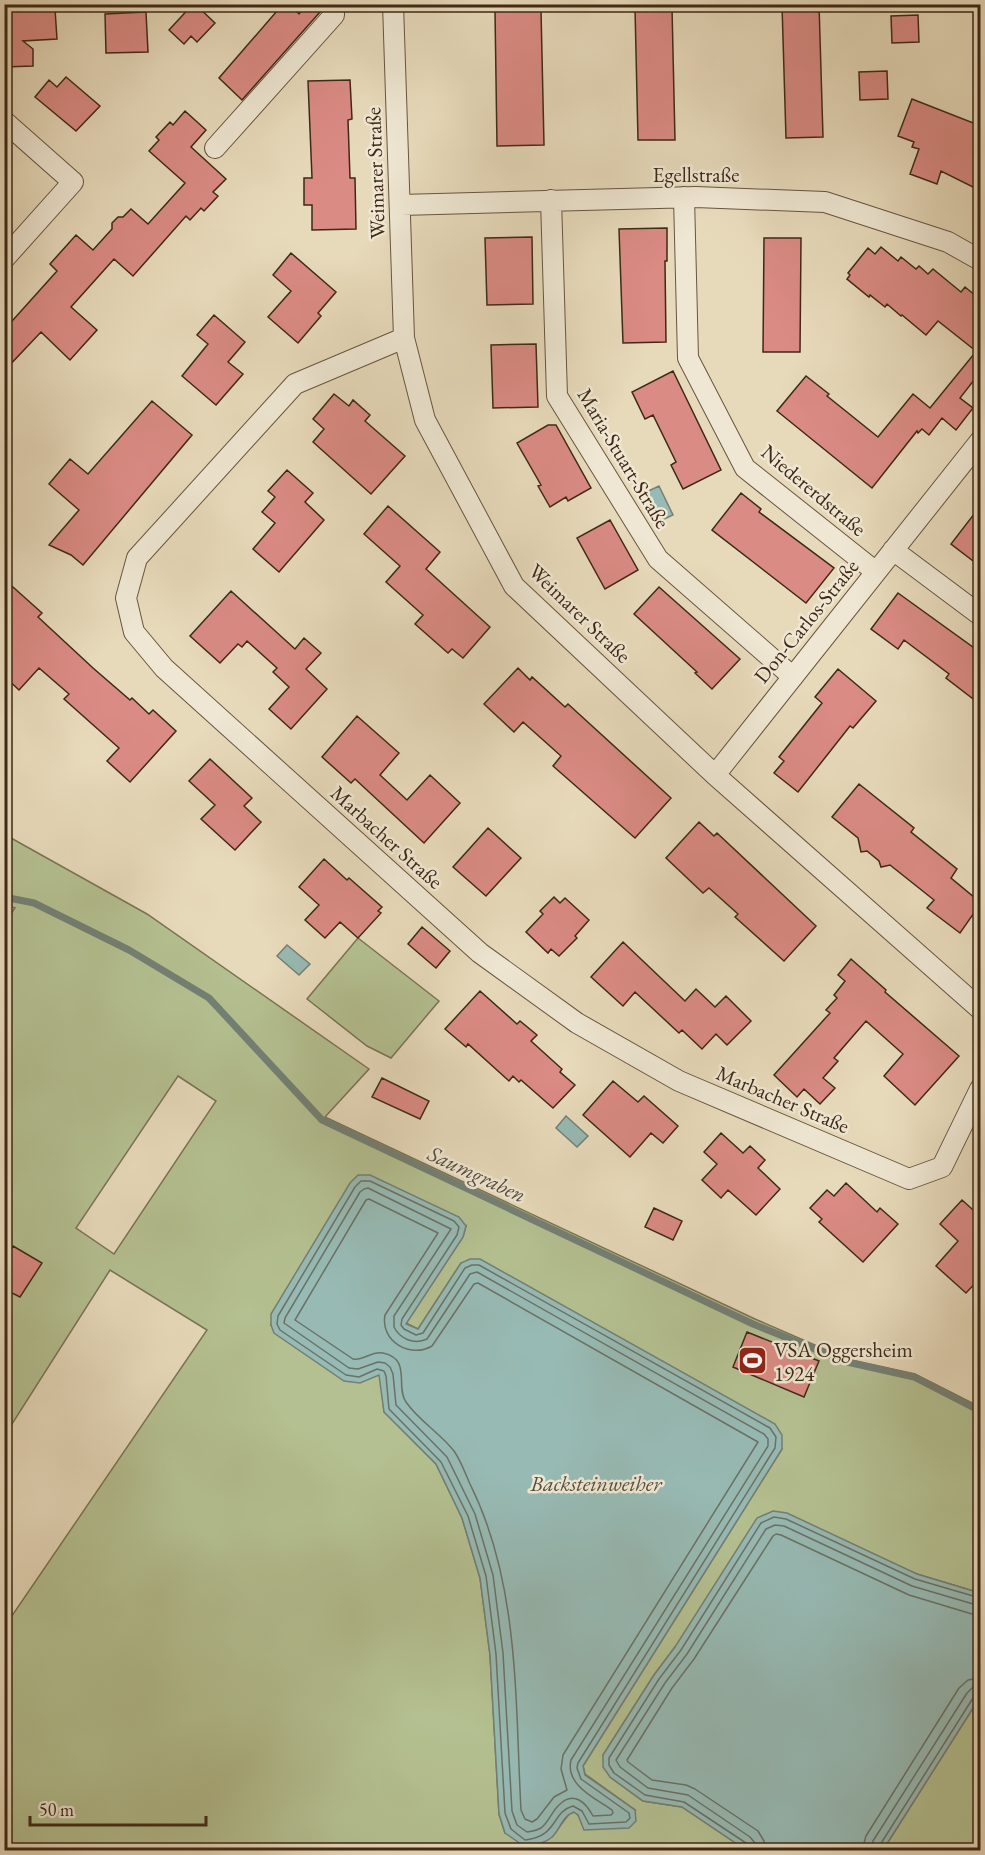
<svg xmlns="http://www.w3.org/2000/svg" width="985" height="1855" font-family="'EB Garamond',serif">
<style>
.green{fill:#b4c091;stroke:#797454;stroke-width:1.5;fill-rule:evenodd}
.water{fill:#97bab4;stroke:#738075;stroke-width:1.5}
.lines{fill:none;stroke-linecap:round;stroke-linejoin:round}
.shore{stroke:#6a7266;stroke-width:1.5}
.stream{stroke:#738075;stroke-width:7}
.building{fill:#da8b84;stroke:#3e2917;stroke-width:1.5}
.minor-casing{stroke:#685540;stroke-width:22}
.minor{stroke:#efe7d3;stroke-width:20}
.labels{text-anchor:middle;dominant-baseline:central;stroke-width:5;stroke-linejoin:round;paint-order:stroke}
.street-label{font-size:21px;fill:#3e2917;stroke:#efe7d3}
.poi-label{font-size:21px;fill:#3e2917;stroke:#efe7d3;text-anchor:start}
.water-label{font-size:22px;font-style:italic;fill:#544d3e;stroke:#efe7d3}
</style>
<rect width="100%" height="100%" fill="#e7dabb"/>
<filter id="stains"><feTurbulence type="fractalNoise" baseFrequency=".00333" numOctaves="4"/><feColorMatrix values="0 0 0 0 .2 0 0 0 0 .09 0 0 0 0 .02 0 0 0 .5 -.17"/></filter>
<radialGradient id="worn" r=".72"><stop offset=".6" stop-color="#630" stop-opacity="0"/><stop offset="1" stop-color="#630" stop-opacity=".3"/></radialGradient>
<path class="green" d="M5,836L11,838L147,914L369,1069L325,1117L755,1319L847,1359L915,1374L980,1407V1593L917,1574L675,1647L654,1675L603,1755L610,1777L643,1801L682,1807L746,1850H5V1626L207,1330L110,1270L5,1435L4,924L15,908L5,905ZM178,1076L216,1101L114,1254L76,1228ZM466,1226L463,1237L406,1323L418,1329L461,1263L782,1449L583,1766L585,1774L635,1810L578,1815L574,1812L569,1814L552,1837L505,1833L499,1814L490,1655L480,1578L462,1518L436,1464L384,1412L380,1374L271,1325Z
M358,938L439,1001L391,1058L367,1046L307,999Z
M980,1697V1850H883Z"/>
<path class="water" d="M659,486L673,515L658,522L644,493Z
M287,945L310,964L299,975L277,956Z
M566,1116L588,1136L577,1147L556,1128Z
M358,1175H370L459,1217L466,1226L463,1237L406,1324L418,1329L461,1263L470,1259H480L775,1424L782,1435V1449L583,1766L585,1775L635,1810L636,1821L629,1828L584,1830L578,1815L574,1812C562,1816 560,1830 552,1837C544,1844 533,1845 524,1846L505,1833L499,1814L490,1655L480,1578L462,1518L436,1464L384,1412L379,1375L360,1383L344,1381L274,1333L271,1325V1314L350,1183Z
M773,1511L787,1513L917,1574L980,1593V1697L883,1850H746L682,1807L643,1801L610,1777L603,1767V1755L654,1675L675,1647L757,1518Z"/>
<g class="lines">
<path class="shore" d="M361,1181H370L454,1221L459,1227L457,1235L402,1319L401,1325L404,1329L416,1335L423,1333L465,1268L472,1265H479L770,1428L776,1437L775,1448L578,1763L577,1768L581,1779L629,1813L630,1818L626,1822L589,1824L582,1811L573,1806C551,1812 559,1836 525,1840L511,1829L505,1813L496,1654L486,1576L468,1516L441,1462L389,1409L386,1376L384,1371L377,1369L359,1377L346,1375L280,1330L277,1324L278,1316L355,1187Z
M368,1188L451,1229L394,1316V1327C400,1339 414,1345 427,1339L470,1274L477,1272L764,1434L768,1439V1446L571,1760C565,1785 595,1798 612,1810L613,1813L611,1815L593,1816C586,1803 574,1790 559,1805C552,1811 549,1822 541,1828C536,1831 532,1831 527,1832L517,1825L512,1811L503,1653L493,1575L475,1514L447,1457L396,1405L393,1374L390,1367L385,1363L378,1362L358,1369L349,1368L284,1323L285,1318L360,1192L364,1189Z
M369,1199L438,1233L385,1315C380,1341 410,1359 432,1346L474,1284L478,1283L758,1442L563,1755L561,1769L567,1790L554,1797L537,1819L532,1822L525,1819L521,1810C515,1701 520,1584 470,1484C465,1473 461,1461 454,1451C440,1433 419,1421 406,1402C395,1387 412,1359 383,1353C371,1351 363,1361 353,1359L295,1320L366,1200Z
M749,1850L746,1843L684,1802L645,1795L614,1773L609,1765V1758L659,1679L681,1650L761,1523L774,1517L786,1519L915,1579L980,1598
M756,1850L755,1843L750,1837L688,1795L648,1788L620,1767L616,1760L665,1683L687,1654L766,1529L775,1525L784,1526L912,1586L980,1606
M765,1850L764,1841L758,1831L695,1789L686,1785L652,1780L628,1762L627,1760L672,1688L694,1659L773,1536L776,1534L781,1535L909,1595L972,1614L980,1615
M862,1850L866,1836L959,1688L968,1680L980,1678
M871,1850L873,1841L967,1693L972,1688L980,1687
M879,1850L880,1845L973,1698L976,1695H980"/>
<path class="stream" d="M4,897L34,903L129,950L209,998L322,1120L753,1324L847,1362L914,1377L980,1411"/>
</g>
<path class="building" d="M193,4H195L215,23L197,42L191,36L184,44L169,30Z
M283,4H289L299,14L307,4H311L320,12L242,100L219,78Z
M819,4L823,137L786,138L782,5Z
M635,8H672L675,140H638Z
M55,9L57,39L23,41L33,49V66L4,67V11Z
M541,10L544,145L497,146L495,11Z
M146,12L148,52L106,53L105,14Z
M918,15L919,42L892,43L891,16Z
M887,71L888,99L860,100L859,72Z
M66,77L100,106L76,131L35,97L49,80L57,87Z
M350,80L352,119L348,120L350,178H355L356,229L312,230V205H304V178H312L308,81Z
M912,99L981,126V191L941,171L937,184L910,174L919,149L912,147L914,142L898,136Z
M185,111L206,130L191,147L226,179L213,192L218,196L204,211L201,208L190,220L186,216L133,276L114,259L71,307L97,330L70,360L41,332L4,371V330L57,271L50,264L76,235L93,250L112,229V223L118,217H123L131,209L148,224L185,183L149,151L159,140L156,137L170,122L173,125Z
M667,228V261H665L666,342L623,343L619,229Z
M532,237L533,304L487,305L485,238Z
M764,238H801L800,352H763Z
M881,247L898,261L901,257L916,269L919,266L928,274L933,269L961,292L965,287L981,300V355L938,321L926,335L902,315L901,316L887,304L885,307L870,295L869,297L847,279L850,275L848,273L868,248L875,254Z
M291,253L336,292L318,313L321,316L298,343L268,317L291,291L273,275Z
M214,315L245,342L228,362L243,374L216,405L182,376L208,344L197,335Z
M536,344L538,407L493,408L491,345Z
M974,354L981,359V371L960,398L973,408L956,430L942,418L929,435L922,429L918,433L917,431L872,488L777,411L806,376L829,394L827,396L878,437L913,394L930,408Z
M673,371L721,470L683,489L671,465L676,462L653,415L645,419L632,392Z
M334,394L349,406L353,400L370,415L365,421L405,456L371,494L313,442L324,429L313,419Z
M152,401L192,435L83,565L71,555L49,545L79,510L49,484L70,459L88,474Z
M548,425H556L591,488L568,501L566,497L550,507L538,486L541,485L517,443Z
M287,470L313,493L305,502L324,520L279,572L253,549L275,523L262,512L275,497L268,491Z
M741,493L761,509L759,512L834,568L806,603L712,530Z
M981,505V567L951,544Z
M388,506L440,552L426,569L490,627L463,658L452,649L448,653L415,624L423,615L386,582L400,566L364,534Z
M610,520L638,570L605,589L577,538Z
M4,579L42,613L38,617L93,668L130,700L132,698L149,714L153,710L176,731L130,782L107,761L119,748L64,699L69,694L39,668L19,690L4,676Z
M659,587L740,659L712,689L695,673L697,672L634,614Z
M231,591L295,649L304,638L321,653L306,669L327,689L291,729L269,709L289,687L273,672L277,668L247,641L242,647L238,644L220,663L190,636Z
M898,593L981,653V705L946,678L949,674L904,640L898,649L871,629Z
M518,668L530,680L532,677L565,707L568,704L671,798L635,838L553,766L561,756L523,722L514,732L484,704Z
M838,669L876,701L853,728L850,726L798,792L774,773L784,761L779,757L822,703L815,697Z
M357,716L399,753L380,775L407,800L430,775L460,803L424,843L355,779L351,783L322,757Z
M210,759L252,798L244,806L261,822L235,850L201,819L215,805L189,781Z
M859,784L914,828L911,832L957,869L951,878L981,903L960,933L927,908L934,900L890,865L881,867L879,861L867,851L861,852L858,838L832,817Z
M699,822L714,836L717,833L816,926L784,961L735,917L738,914L709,888L703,893L666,858Z
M488,828L521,858L486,896L453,867Z
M324,859L347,880L349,878L382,907L378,911L381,913L358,938L340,922L325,938L305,920L319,905L299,887Z
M554,897L560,903L565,898L589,920L575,936L577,938L559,956L551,949L548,953L526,932L543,914L540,911Z
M422,927L450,951L436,968L408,944Z
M623,942L685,1001L696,989L715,1007L726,996L751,1021L727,1045L716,1034L702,1049L682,1030L679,1033L635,992L623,1006L591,977Z
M851,959L886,990L885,992L959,1056L915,1105L884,1076L903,1054L866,1021L834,1058L838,1061L823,1078L835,1088L820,1104L804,1089L797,1097L774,1075L830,1013L826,1010L837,998L834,995L845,981L838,975Z
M480,991L517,1024L520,1021L537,1035L531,1041L562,1069L560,1072L575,1085L553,1108L521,1080L519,1082L513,1076L509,1081L468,1044L466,1047L445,1029Z
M382,1078L429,1101L420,1119L372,1097Z
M613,1081L638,1102L644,1096L678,1126L663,1143L651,1133L630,1157L583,1115Z
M721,1133L743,1153L750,1146L765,1160L758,1168L780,1189L756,1215L728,1190L721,1198L702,1180L717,1164L704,1152Z
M846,1183L877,1212L880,1208L898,1224L863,1262L819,1222L822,1219L810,1208L827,1190L834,1196Z
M962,1200L981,1217V1277L966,1293L936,1266L958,1241L940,1224Z
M654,1208L682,1221L673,1240L645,1227Z
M13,1246L42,1263L20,1297L4,1289V1260Z
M747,1332L819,1361L804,1397L733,1367Z"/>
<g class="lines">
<defs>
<path id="minor" d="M393,4L404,338L425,420L514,586L715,775L980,1009
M4,121L73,182L4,259
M215,148L334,15V4
M684,197L688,358L745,468L876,572
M551,200L557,396L658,559L793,677
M401,205L696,197L825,202L948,242L980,260
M404,338L295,384L137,558L126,598L134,632L164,668L480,953L577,1023L679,1081L909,1179L942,1167L980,1089
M893,550L980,615
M715,775L980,441"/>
</defs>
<use href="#minor" class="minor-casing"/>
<use href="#minor" class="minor"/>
</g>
<defs>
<symbol id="stadium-square" viewBox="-11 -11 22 22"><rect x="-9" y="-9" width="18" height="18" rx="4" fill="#8f2418" stroke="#efe7d3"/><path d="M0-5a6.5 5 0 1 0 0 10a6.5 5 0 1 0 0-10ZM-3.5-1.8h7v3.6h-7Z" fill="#fff"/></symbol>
</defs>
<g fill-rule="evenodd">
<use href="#stadium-square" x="736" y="1344" width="33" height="33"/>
</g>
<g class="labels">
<g class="street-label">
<text transform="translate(375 173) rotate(-92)">Weimarer Straße</text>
<text x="696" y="174">Egellstraße</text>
<text transform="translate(624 458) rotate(59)">Maria-Stuart-Straße</text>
<text transform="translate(814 490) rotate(40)">Niedererdstraße</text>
<text transform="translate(580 613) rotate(44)">Weimarer Straße</text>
<text transform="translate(806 621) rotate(-51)">Don-Carlos-Straße</text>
<text transform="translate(387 837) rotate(42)">Marbacher Straße</text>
<text transform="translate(783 1099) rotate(23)">Marbacher Straße</text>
</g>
<g class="poi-label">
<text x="774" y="1349">VSA Oggersheim<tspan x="774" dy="24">1924</tspan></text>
</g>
<g class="water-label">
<text transform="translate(477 1174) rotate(25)">Saumgraben</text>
<text x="596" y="1483">Backsteinweiher</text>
</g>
</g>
<rect width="985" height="1855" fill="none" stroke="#e7dabb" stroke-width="24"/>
<rect x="6" y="6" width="973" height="1843" fill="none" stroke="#3e2917" stroke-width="3"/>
<rect x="12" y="12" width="961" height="1831" fill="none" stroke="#3e2917" stroke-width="1.5"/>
<path d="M30 1816v9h176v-9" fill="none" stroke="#3e2917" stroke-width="3"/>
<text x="39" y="1816" font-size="18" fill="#3e2917" stroke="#efe7d3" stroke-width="4.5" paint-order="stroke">50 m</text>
<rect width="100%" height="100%" filter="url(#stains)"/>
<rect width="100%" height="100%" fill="url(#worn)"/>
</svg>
